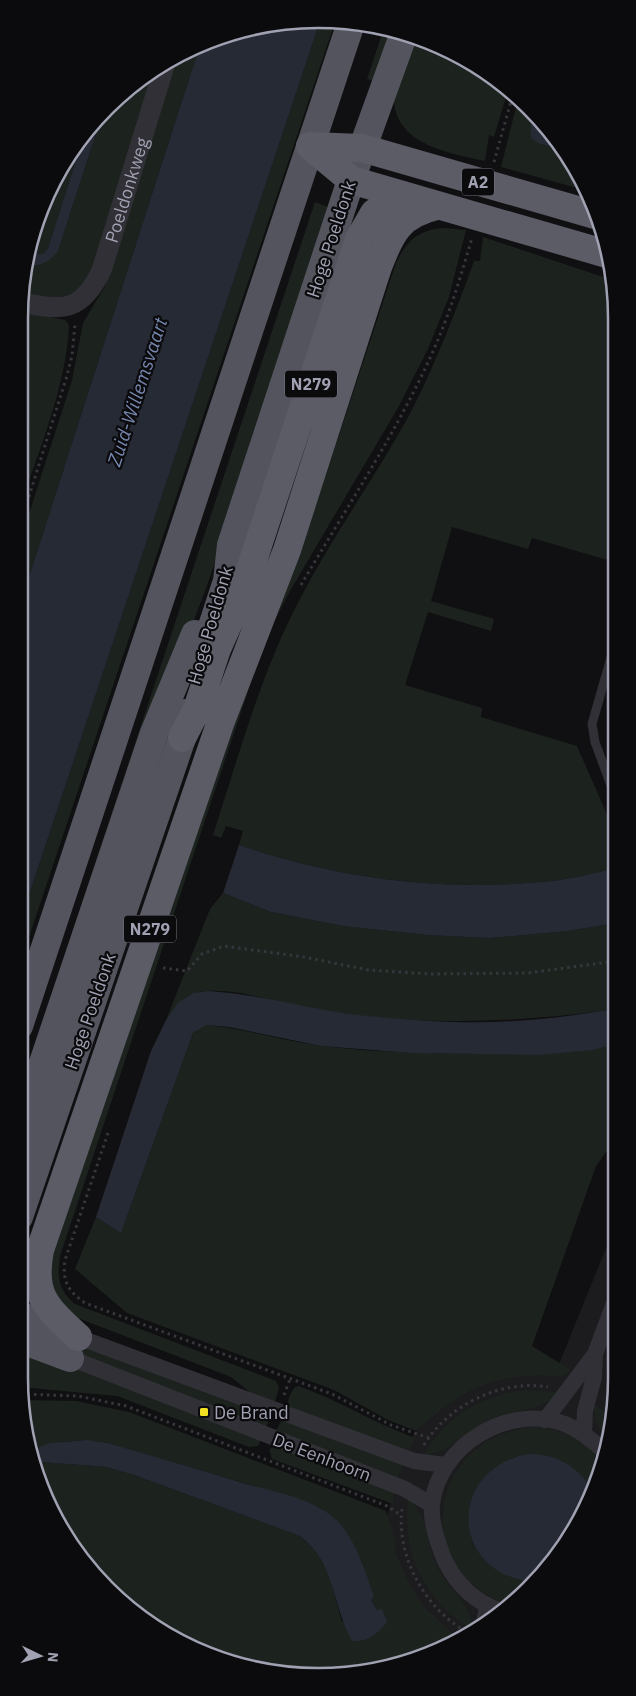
<svg xmlns="http://www.w3.org/2000/svg" width="636" height="1696" font-family="'IBM Plex Sans',sans-serif">
<style>
.built{fill:#1c1b1e}
.green{fill:#1c231e}
.water{fill:#262a34}
.lines{fill:none;stroke-linecap:round;stroke-linejoin:round}
.path{stroke:#36363d;stroke-width:3;stroke-dasharray:2.5 4;stroke-linecap:butt}
.service{stroke:#313036;stroke-width:9}
.minor{stroke:#313036;stroke-width:16}
.tertiary{stroke:#313036;stroke-width:20}
.trunk{stroke:#54545e;stroke-width:28}
.motorway{stroke:#5c5c67;stroke-width:28}
.poi-dot{fill:#f3e125;stroke:#0b0a0c;stroke-width:2}
.labels{text-anchor:middle;dominant-baseline:central;stroke-width:4.5;stroke-linejoin:round;paint-order:stroke}
.shield{fill:#0b0a0c;stroke:#737480;stroke-width:1}
.shield-label{font-size:16px;font-weight:bold;fill:#a0a1b2}
.street-label{font-size:18px;fill:#a0a1b2;stroke:#0b0a0c}
.poi-label{font-size:18px;fill:#a0a1b2;stroke:#0b0a0c;text-anchor:start}
.water-label{font-size:19px;font-style:italic;fill:#7686ae;stroke:#0b0a0c}
.rim{fill:none;stroke:#a0a1b2;stroke-width:2.5}
</style>
<rect width="100%" height="100%" fill="#100f11"/>
<path class="built" d="M617,1221V1378L607,1456L556,1560L484,1627L426,1651L386,1520L407,1444L438,1402L500,1372L557,1369Z"/>
<path class="green" d="M319,24L334,25L19,967V925Z
M384,28L395,29L376,81L367,79Z
M416,38L484,69L508,90L494,137L489,135L485,161C449,153 397,145 394,101Z
M199,48L19,608V545L72,380L83,323L105,286L177,56Z
M153,72L96,262C76,303 64,299 22,294L26,265L32,266L58,251L101,118Z
M518,99L534,113L531,125L540,144L563,150L588,191L501,167Z
M85,132L48,248L43,254L27,253L29,240L81,136Z
M315,202L331,208L209,580L19,1092Z
M445,228L466,230L449,297L428,349L399,406L290,591L274,622L259,658L60,1256C57,1277 58,1290 75,1304L276,1381L279,1388L274,1405L252,1394L231,1377L70,1315C48,1294 47,1274 51,1246L292,560L315,508L396,263C407,240 420,229 445,228Z
M483,237L615,281V560L604,559L532,538L528,549L452,527L431,601L494,619L491,631L428,612L405,685L482,708L481,717L577,746L616,835V868C598,872 579,877 560,880C452,893 342,880 239,845L243,831L226,826L221,838L213,835C239,755 261,672 301,597C335,532 379,472 413,408C437,360 456,311 474,261H480Z
M20,311L65,320L69,325C66,389 38,451 19,511Z
M616,704V761C610,743 600,720 616,704Z
M223,893L271,912L343,926L427,935L490,938L568,931L616,923V1009C530,1021 443,1026 356,1015C335,1012 314,1010 293,1005C265,999 236,989 207,991C187,992 177,1005 166,1020L210,909Z
M207,1025C246,1029 283,1041 322,1046C373,1052 423,1053 474,1054C522,1054 570,1056 616,1044L617,1137L596,1166L532,1346L571,1370L562,1377C498,1370 463,1388 416,1431L388,1420L334,1390L127,1313L75,1269L96,1217L121,1233L193,1033Z
M19,1321L271,1415L266,1428L19,1334Z
M19,1348L106,1379L261,1439L258,1446L249,1447L117,1396L20,1387Z
M299,1386C339,1401 375,1423 415,1438L408,1452L290,1411C286,1401 289,1395 295,1387Z
M525,1390L560,1392C540,1413 513,1409 489,1420C466,1431 451,1453 424,1455C445,1416 482,1395 525,1390Z
M22,1400L76,1401L129,1412L386,1511L393,1532L396,1553L408,1582L424,1607L458,1638L377,1671L279,1675L169,1637L93,1575L35,1474L34,1465L41,1462L81,1465L106,1467L134,1475L300,1536C328,1557 333,1590 342,1622L377,1610L371,1600L361,1560L347,1534L333,1517L318,1507L288,1496L108,1443C83,1439 59,1440 35,1449L30,1447Z
M594,1404L612,1416L609,1440C598,1431 594,1419 594,1404Z
M282,1419L403,1465L397,1480L275,1433Z
M540,1427C568,1432 585,1442 604,1461L591,1488L585,1479L516,1456L491,1470L472,1543C486,1565 506,1579 532,1582L508,1605C406,1568 429,1430 540,1427Z
M275,1445L395,1490L393,1504L272,1459L269,1450Z
M408,1499C429,1516 426,1542 436,1564C447,1588 472,1603 473,1630C424,1601 402,1555 408,1499Z"/>
<path class="water" d="M279,21L319,24L19,925V608L199,48Z
M534,113L543,121L563,150L540,144L531,138V125Z
M101,118L58,251C49,262 40,267 26,265L27,253L43,254L48,248L85,132Z
M239,845C342,880 452,893 560,880C579,877 598,872 616,868V923L568,931L490,938L427,935L343,926L271,912L223,893Z
M208,991C259,994 308,1009 358,1015C414,1021 474,1025 529,1020C559,1018 587,1013 616,1009V1044L593,1050L538,1055L412,1053L321,1046L229,1027L207,1025L193,1033L121,1233L96,1217L151,1051L166,1020L178,1003L193,993Z
M87,1440L108,1443C153,1456 198,1469 243,1483C272,1491 308,1497 332,1516C355,1535 364,1569 374,1596L371,1600L377,1610L382,1609L387,1622C379,1633 366,1643 352,1641C332,1605 335,1562 300,1536L134,1475L106,1467L81,1465L41,1462L33,1465L30,1447L35,1449L50,1443Z
M528,1454C556,1454 576,1465 591,1488L556,1560L532,1582C448,1572 448,1469 528,1454Z"/>
<g class="lines">
<path class="path" d="M494,162L513,94
M19,528L66,379L72,356L75,324
M301,585C346,508 398,431 434,349C450,313 461,275 472,238
M163,968L187,971L202,954L224,946L304,957L368,970L432,974L528,973L616,961
M108,1133L65,1260C62,1281 68,1291 85,1303L332,1394L391,1425L429,1438
M21,1394L78,1396L126,1406L387,1506L401,1515
M284,1395L290,1379
M605,1407L613,1412
M424,1445C448,1405 502,1379 548,1387
M402,1509C396,1556 425,1609 467,1632"/>
<path class="service" d="M616,640L592,724L595,742L616,799"/>
<path class="minor" d="M78,1337L414,1461L446,1465
M70,1358L405,1489L432,1505
M545,1420L595,1354
M584,1434L585,1411L594,1377L595,1354L617,1295
M501,1611C474,1602 456,1584 444,1559C438,1543 430,1521 432,1504C439,1445 509,1403 565,1424C582,1431 594,1441 607,1454
M483,1628L487,1607"/>
<path class="tertiary" id="s1" d="M21,302C63,312 83,311 102,269L166,61"/>
<path class="trunk" d="M200,663L227,581L231,545L351,180L404,33
M19,1026L350,26
M19,1134L154,733L195,634
M19,1217L182,738L185,713
M19,1315L78,1337
M19,1339L70,1358"/>
<path class="motorway" d="M310,146L351,180L607,254
M310,146L362,148L595,215
M182,738L197,709L217,649L243,591L359,239L374,213L403,195
M78,1337C47,1308 31,1296 40,1250L221,721L287,550L378,267C392,232 399,215 437,206"/>
</g>
<rect class="poi-dot" x="199" y="1407" width="10" height="10" rx="2.5"/>
<g class="labels">
<g class="shield">
<rect x="462" y="168.5" width="32" height="27" rx="4"/>
<rect x="285" y="370.5" width="52" height="27" rx="4"/>
<rect x="124" y="915.5" width="52" height="27" rx="4"/>
</g>
<g class="shield-label">
<text x="478" y="182">A2</text>
<text x="311" y="384">N279</text>
<text x="150" y="929">N279</text>
</g>
<g class="street-label">
<text stroke="none"><textPath href="#s1" startOffset="182">Poeldonkweg</textPath></text>
<text transform="translate(331 239) rotate(-72)">Hoge Poeldonk</text>
<text transform="translate(210 625) rotate(-74)">Hoge Poeldonk</text>
<text transform="translate(90 1011) rotate(-71)">Hoge Poeldonk</text>
<text transform="translate(322 1457) rotate(21)">De Eenhoorn</text>
</g>
<g class="poi-label">
<text x="214" y="1412">De Brand</text>
</g>
<g class="water-label">
<text transform="translate(137 392) rotate(-72)">Zuid-Willemsvaart</text>
</g>
</g>
<path d="M0 0H636V1696H0ZM318 28H318A290 290 0 0 1 608 318V1378A290 290 0 0 1 318 1668H318A290 290 0 0 1 28 1378V318A290 290 0 0 1 318 28Z" fill="#0b0a0c" fill-rule="evenodd"/>
<path class="rim" d="M318 28H318A290 290 0 0 1 608 318V1378A290 290 0 0 1 318 1668H318A290 290 0 0 1 28 1378V318A290 290 0 0 1 318 28Z"/>
<g transform="translate(40 1656) rotate(95)" stroke="#0b0a0c" stroke-width="4" paint-order="stroke">
<path d="M0-4L9 19L0 12L-9 19Z" fill="#a0a1b2"/>
<text y="-8" font-size="14" font-weight="bold" text-anchor="middle" fill="#a0a1b2">N</text>
</g>
</svg>
